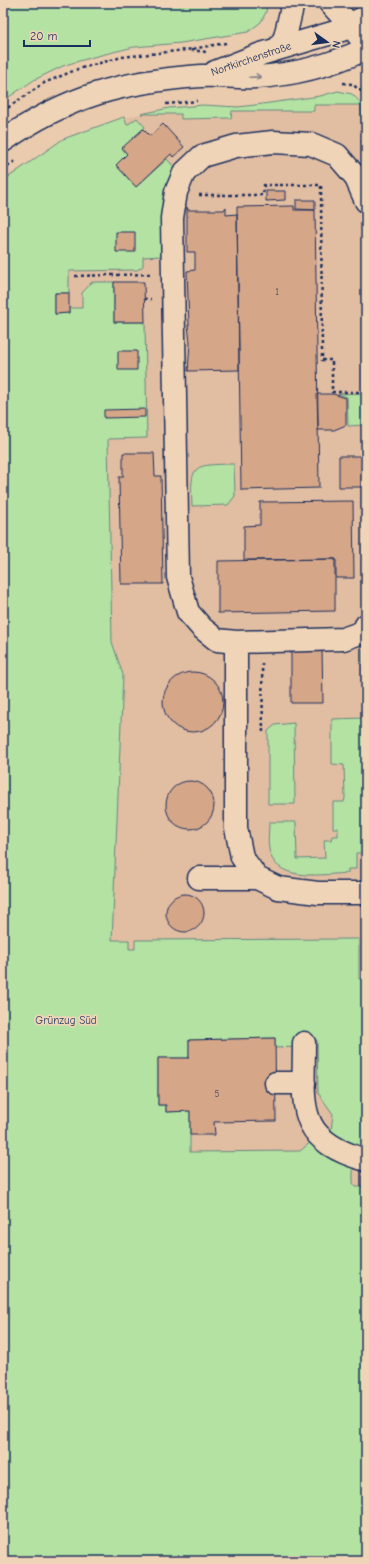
<svg xmlns="http://www.w3.org/2000/svg" width="369" height="1564" font-family="'Comic Neue',sans-serif">
<style>
.built{fill:#e1bda2}
.green{fill:#b3e2a2;stroke:#678880}
.building{fill:#d6a688;stroke:#1b2f5e}
.lines{fill:none;stroke-linecap:round;stroke-linejoin:round}
.minor-casing{stroke:#1b2f5e;stroke-width:25}
.major-casing{stroke:#1b2f5e;stroke-width:25}
.highway-casing{stroke:#1b2f5e;stroke-width:25}
.path{stroke:#1b2f5e;stroke-width:2.5;stroke-dasharray:3 3;stroke-linecap:butt}
.minor{stroke:#f0d4b7;stroke-width:22}
.major{stroke:#f0d4b7;stroke-width:22}
.highway{stroke:#f0d4b7;stroke-width:22}
.oneway{stroke:#86828a}
.labels{text-anchor:middle;dominant-baseline:central;stroke-width:3.5;stroke-linejoin:round;paint-order:stroke}
.number-label{font-size:9px;fill:#4a4d68}
.street-label{font-size:11px;fill:#1b2f5e;stroke:#f0d4b7}
.park-label{font-size:11px;fill:#2a4165;stroke:#f0d4b7}
</style>
<rect width="100%" height="100%" fill="#ebcbae"/>
<filter id="ink" filterUnits="userSpaceOnUse"><feTurbulence type="fractalNoise" baseFrequency=".025" numOctaves="2"/><feDisplacementMap in="SourceGraphic" scale="8" xChannelSelector="R" yChannelSelector="G"/><feConvolveMatrix kernelMatrix="1 2 1 2 8 2 1 2 1" color-interpolation-filters="sRGB"/></filter>
<g filter="url(#ink)">
<path class="built" d="M346,94L362,105V116L366,122V1561H3V179L76,133L143,113L244,106Z"/>
<path class="green" d="M3,3H267L266,12L261,22L248,32L181,43L134,47L97,56L65,65L34,80L3,101Z
M338,91L352,94L366,108V125H362L361,105H314V111H232L231,118L181,119V114H141L169,108L203,105L238,107L255,105L320,96Z
M124,117L127,125L137,118L145,127L123,148L127,154L116,165L136,187L167,159L174,167C159,199 162,222 162,256L143,257V266L137,270L69,271V293H55V314L69,313V308H82V293L92,282H114V322H145L147,438L108,439L112,642L123,675L112,940H129V949H135V940L359,939V979H366V1150L343,1141L331,1131L333,1114L318,1093L317,1040H297L296,1047L275,1048V1038L189,1040V1058H158V1105H166V1112L190,1111V1152L300,1151L312,1141L353,1165V1183L356,1187H366V1561H3V181L63,139Z
M366,393V425L348,426L347,397L338,394Z
M234,464L235,496L228,505L192,506C190,463 193,465 234,464Z
M363,649H366V705H363Z
M366,718V853H356V869H348V873C325,874 278,883 270,853C267,844 269,832 269,822H296L297,859L325,858L324,840H331L332,836H338V828H333V802H344L345,798L344,765L332,764V719Z
M294,723L295,804H268V731L275,725Z"/>
<path class="building" d="M163,124L184,147L173,157L171,154L136,187L116,165L127,154L122,148L143,129L150,136Z
M366,139V151L361,141Z
M266,191H285V200L266,201Z
M296,200H315V210L296,209Z
M294,206V210H315L319,488L241,490L237,207Z
M187,207L188,210H224L226,207V215L237,214L239,370L188,371L190,343L188,325H189L187,271L195,270V252H187Z
M116,232H135V252H116Z
M114,282H144L145,322H114Z
M55,293H69V313L55,314Z
M118,351H137V370H118Z
M317,394H333L346,398V425L334,430H318Z
M145,409V417L104,418V410Z
M123,453H154L155,476H161L163,584H121L119,477H123Z
M339,456H366V487H339Z
M353,501L354,578H336V559L244,560V526L260,525V502Z
M335,559V611L218,613V561Z
M322,649L323,703H291V651Z
M163 702a30 30 0 1 1 60 0a30 30 0 1 1-60 0Z
M166 805a24 24 0 1 1 48 0a24 24 0 1 1-48 0Z
M166 913a19 19 0 1 1 38 0a19 19 0 1 1-38 0Z
M275,1038L276,1121L214,1122L215,1135H190V1111L166,1112V1105H158V1058H189V1040Z"/>
<g class="lines">
<defs>
<path id="minor" d="M351,26L366,45
M366,201L355,176L337,155L311,144L273,142L236,146L202,156L184,173L176,192L172,218L178,577L188,612L202,628L217,640L236,642L343,639L363,632L366,625
M236,642V828L242,857L257,878L278,888L318,893H366
M199,878H257
M304,1043C304,1105 294,1140 366,1160
M276,1083H304"/>
<path id="major" d="M215,72L261,54L342,30L366,16
M3,141C66,96 125,81 201,76C219,75 237,78 256,77C295,75 331,65 366,49"/>
<path id="highway" d="M330,3L351,26
M279,48L285,37L293,3"/>
</defs>
<use href="#minor" class="minor-casing"/>
<use href="#major" class="major-casing"/>
<use href="#highway" class="highway-casing"/>
<path class="path" d="M191,50L206,52
M343,83L352,84L366,95
M166,104L197,101
M3,111L44,83L78,69L122,57L186,50L226,43
M3,170L15,161
M199,195H263L264,185H321L322,360H332V392H366
M75,276L150,274
M144,299H151
M262,663L263,735"/>
<use href="#minor" class="minor"/>
<use href="#major" class="major"/>
<use href="#highway" class="highway"/>
</g>
<defs><path id="oneway-shaft" d="M-6 0H5M1.5-3L5.5 0L1.5 3" fill="none" stroke-width="1.6" stroke-linecap="round" stroke-linejoin="round"/></defs>
<use class="oneway" href="#oneway-shaft" transform="translate(255 77) rotate(-2)"/>
</g>
<g class="labels">
<g class="number-label">
<text x="277" y="292">1</text>
<text x="217" y="1094">5</text>
</g>
<g class="street-label">
<text transform="translate(251 59) rotate(-19)">Nortkirchenstraße</text>
</g>
<g class="park-label">
<text x="66" y="1020">Grünzug Süd</text>
</g>
</g>
<rect width="369" height="1564" fill="none" stroke="#f0d4b7" stroke-width="16"/>
<rect x="8" y="8" width="353" height="1548" fill="none" stroke="#1b2f5e" stroke-width="1.5" filter="url(#ink)"/>
<g transform="translate(327 42) rotate(104)" stroke="#f0d4b7" stroke-width="3" paint-order="stroke">
<path d="M0-3L7 15L0 10L-7 15Z" fill="#1b2f5e"/>
<text y="-6" font-size="11" font-weight="bold" text-anchor="middle" fill="#1b2f5e">N</text>
</g>
<path d="M24 40v6h66v-6" fill="none" stroke="#1b2f5e" stroke-width="2"/>
<text x="30" y="40" font-size="12" fill="#1b2f5e" stroke="#f0d4b7" stroke-width="3" paint-order="stroke">20 m</text>
</svg>
